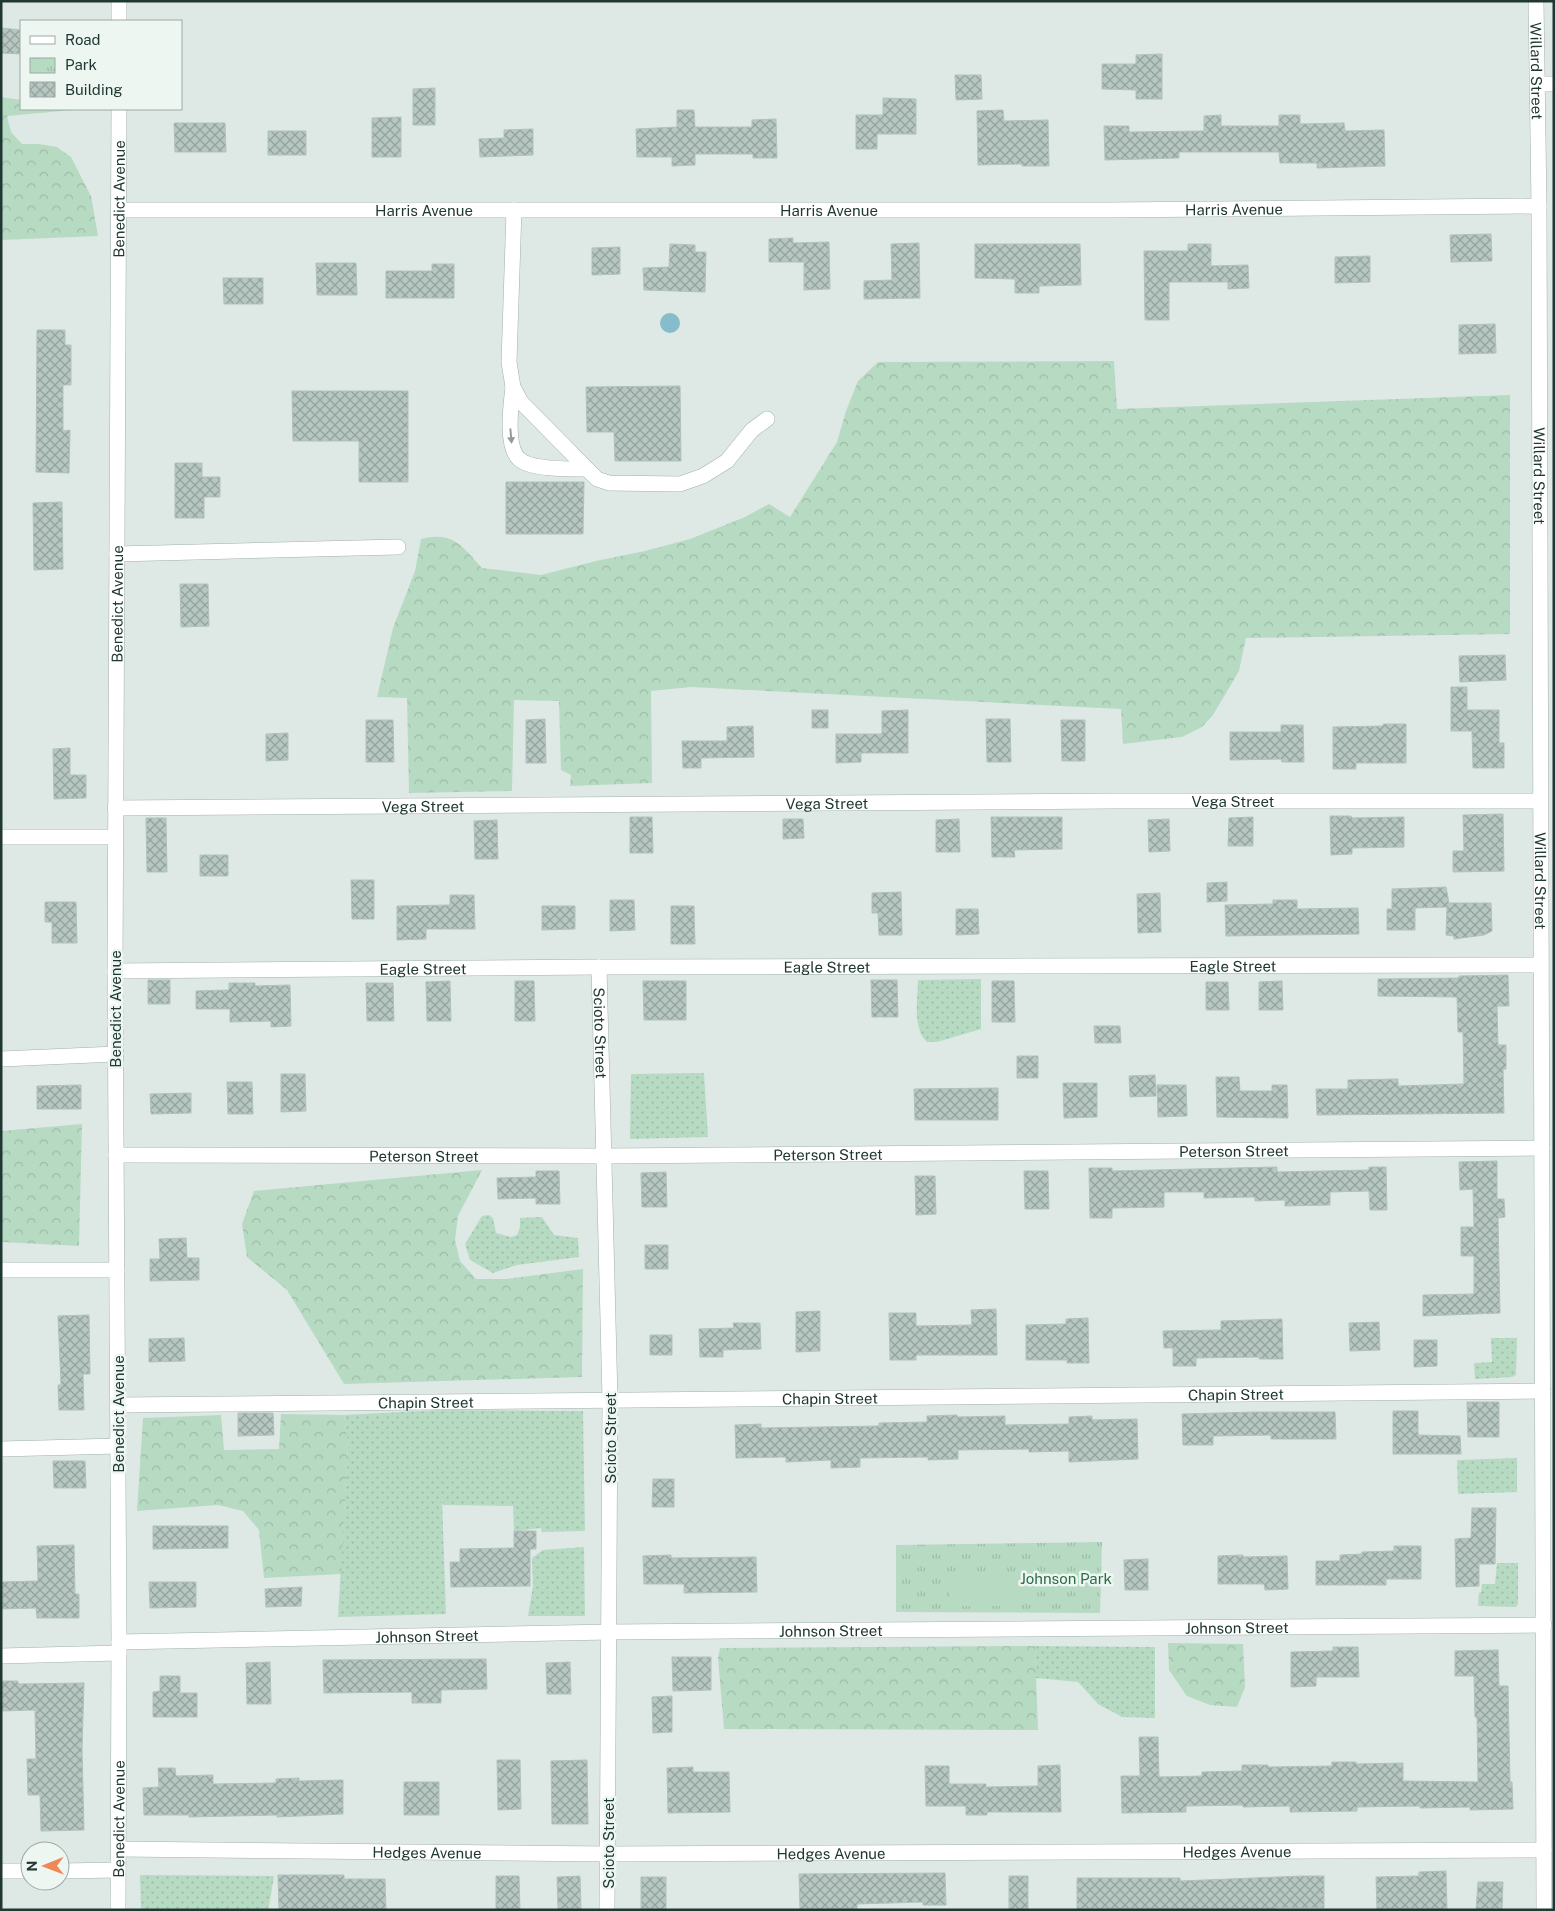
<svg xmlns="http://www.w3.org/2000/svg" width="1555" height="1911" font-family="'Public Sans',sans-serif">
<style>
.grass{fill:url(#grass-dots)}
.forest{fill:url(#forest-crowns)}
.park{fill:url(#park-tufts)}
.pitch{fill:#b7dac3}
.water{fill:#87bccd}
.building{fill:url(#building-cross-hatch);stroke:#b1c2bc}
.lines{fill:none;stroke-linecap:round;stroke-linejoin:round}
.minor-casing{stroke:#a1b0ac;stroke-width:16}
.minor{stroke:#fff;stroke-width:15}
.oneway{fill:#909c99}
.labels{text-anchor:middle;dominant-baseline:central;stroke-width:5;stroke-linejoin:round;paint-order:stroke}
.street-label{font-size:15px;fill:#203833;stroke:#eef6f2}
.park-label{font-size:15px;fill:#2c6d4b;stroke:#eef6f2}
</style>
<defs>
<pattern id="grass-dots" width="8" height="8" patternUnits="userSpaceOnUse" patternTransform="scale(1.25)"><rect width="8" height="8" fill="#b7dac3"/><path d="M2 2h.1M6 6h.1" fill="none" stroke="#9dbca8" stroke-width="1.8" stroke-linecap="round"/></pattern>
<pattern id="forest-crowns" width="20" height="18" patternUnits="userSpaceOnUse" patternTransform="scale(1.25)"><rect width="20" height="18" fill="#b7dac3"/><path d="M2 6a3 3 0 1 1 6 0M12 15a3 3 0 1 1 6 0" fill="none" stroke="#9dbca8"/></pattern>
<pattern id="park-tufts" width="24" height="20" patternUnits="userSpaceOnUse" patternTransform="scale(1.25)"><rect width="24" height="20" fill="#b7dac3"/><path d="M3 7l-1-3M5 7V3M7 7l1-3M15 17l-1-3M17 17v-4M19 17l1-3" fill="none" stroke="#9dbca8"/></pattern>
<pattern id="building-cross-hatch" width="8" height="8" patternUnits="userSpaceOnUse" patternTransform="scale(1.25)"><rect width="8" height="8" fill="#b6c6c1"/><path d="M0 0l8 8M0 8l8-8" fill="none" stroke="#94a29d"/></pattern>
</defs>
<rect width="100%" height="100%" fill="#dee9e5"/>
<path class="grass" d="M981,979V1029L937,1042H927C912,1028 918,998 918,980Z
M704,1073L708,1137L630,1139L631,1074Z
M489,1215L493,1218L496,1233L511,1237L517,1235L520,1227V1218L542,1217L554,1235L578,1238L579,1257L517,1265L493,1273L470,1260L465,1244L482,1216Z
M1491,1338H1517L1516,1375L1512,1377L1475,1379L1474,1363L1492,1362Z
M439,1410L583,1411L585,1531L542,1532L541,1528L514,1531L513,1506L443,1505L442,1498L446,1614L338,1617L348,1444L344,1415Z
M1517,1458V1492L1458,1494L1457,1460Z
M584,1547L585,1616H528L533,1586L532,1558L543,1550Z
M1497,1563H1518V1604L1516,1607L1478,1606L1479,1593L1481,1592L1482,1584H1495Z
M1035,1646L1155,1647V1718L1122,1717L1098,1704L1078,1682L1036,1678Z
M140,1875L274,1876L269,1906L267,1910H141Z"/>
<path class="forest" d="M1,97L21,100V109H84L7,116L11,132L22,144H39L57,147L71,157L91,196L98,236L1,240Z
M1114,361L1117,409L1510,395V634L1246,638L1239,671L1213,715L1202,727L1182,737L1123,744L1121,709L691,687L651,691L652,783L570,786L571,775L561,770L559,701L514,700L512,791L409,793L407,698L377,697L393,628L415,571L421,539C453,531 462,546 482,568L541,575L596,561L645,551L690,539L745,517L769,504L790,517L837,442L846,411L858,381L878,362Z
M82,1124L79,1246L1,1242V1131Z
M482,1170L458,1216L455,1240L460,1261L476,1279H506L583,1269L582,1377L344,1384L287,1290L247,1257L242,1224L254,1191Z
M281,1414L344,1415L348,1443L341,1574L264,1578L259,1530L243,1511L218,1505L137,1511L143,1418L221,1415L224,1450L279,1449Z
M1168,1643L1243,1644L1245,1687L1237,1707L1210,1705L1187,1696L1169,1670Z
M1035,1646L1038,1730L724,1729L718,1658L720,1648Z"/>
<path class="park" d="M1102,1542L1100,1613L896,1612V1545Z"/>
<path class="pitch" d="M949,1577H1017L1018,1606H949Z"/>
<path class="water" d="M660 323a10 10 0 1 1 20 0a10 10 0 1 1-20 0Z"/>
<path class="building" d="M1,28L21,30V54L1,53Z
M1162,54V99H1136V90L1102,89V64H1136V55Z
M955,75H981L982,99L956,100Z
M435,88V125H413V89Z
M883,98L916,99V134H877V149H856V115H883Z
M677,110H694L695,127H752V120L776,119L777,158H753V154H695V165L672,166V157H637L636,129L677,127Z
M1003,110L1004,121L1048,120L1049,166H1022V164L978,165L977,111Z
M1221,115V126H1279V115H1300V124L1344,123L1345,131L1384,130L1385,166L1317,168V163H1280L1279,152H1179V158L1105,160L1104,126H1129V132L1204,131V116Z
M401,117V157H372V118Z
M174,123H225L226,152H175Z
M533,129V155L480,157L479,139L504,138V130Z
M268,131H306V155H268Z
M1491,234L1492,261L1451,262L1450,235Z
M793,238V243L829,242L830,289L804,290V262H769V239Z
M919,243L920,298L864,299V281L892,280L891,244Z
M670,244L695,245V252H706L705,292L644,290L643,268L669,267Z
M975,244H1080L1081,285L1039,286V293H1015V279L975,278Z
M1188,244H1211V266L1248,265L1249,288L1228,289V282H1169V320H1145L1144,251H1188Z
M620,247V274L592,275V248Z
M1370,256V282L1335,283V257Z
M316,263H356L357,295H317Z
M432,264H454V298H386V271H432Z
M223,278H263V304H224Z
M1495,324L1496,353L1459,354V325Z
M37,330H65V345H71V385H63V431L70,430L69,473L36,472Z
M680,386L681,461H615L614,432H587L586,387Z
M292,391H408V482H359V441H293Z
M175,463H202V477H220V497H204V518H175Z
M506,482H584L583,534H506Z
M62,502L63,569L34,570L33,503Z
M180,584H208L209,626L181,627Z
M1505,655L1506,680L1460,682L1459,656Z
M1451,687H1467V710H1499V743H1504V768H1473L1472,731H1451Z
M812,710H828V728H812Z
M908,710V753H861V762L836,763V734H882V711Z
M545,719L546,763H526V720Z
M986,719H1010L1011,762H987Z
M366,720H393L394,762H366Z
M1061,720H1085V761H1062Z
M1383,724H1406V763H1356V769H1333V727L1383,726Z
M1281,725H1303L1304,762H1282L1281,759L1230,760V732H1281Z
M753,726L754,757L701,758V768H683L682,741H727V727Z
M288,733V760L266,761V734Z
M70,748V775H86V798L54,799L53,749Z
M1503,814L1504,871L1453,872V851H1464L1463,815Z
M1330,816H1351L1352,818L1404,817V847L1352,848V854L1331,855Z
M630,817H652L653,853H630Z
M991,817H1062V849L1014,850L1015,857H992Z
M1253,817V846H1228L1229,818Z
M146,818H166L167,872H147Z
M783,819H803L804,838L783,839Z
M959,819L960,852H936V820Z
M1169,819L1170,851L1149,852L1148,820Z
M497,820L498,859H475L474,821Z
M200,855H228V876H200Z
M351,880H374V919H352Z
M1227,882V901L1207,902V883Z
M1446,887L1449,903H1491L1492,931L1484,935L1454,939V936L1446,935L1447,907L1415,908V930H1387V909H1392V889Z
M901,892L902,935H879L878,913H872V893Z
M1160,893L1161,932L1138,933L1137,894Z
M450,895H474L475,929H426V939L397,940V906L450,905Z
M610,900H634L635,930L610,931Z
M1273,900H1297V909L1358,908L1359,934L1226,936L1225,905L1273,904Z
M45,902H76L77,943H52V922H45Z
M542,906H575V929L542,930Z
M671,906H694L695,944H671Z
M956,909H978L979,934L956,935Z
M1508,975L1509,1006H1497L1498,1045H1506V1069H1503L1504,1113L1317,1115L1316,1089H1348V1080L1398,1079V1086L1464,1084L1463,1032H1458L1457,997L1378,996V979L1459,978V976Z
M148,980H170V1004H148Z
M871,980H897L898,1017H872Z
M450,981L451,1021H427L426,982Z
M515,981H534L535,1021H515Z
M643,981H686V1020H644Z
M992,981H1014L1015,1022H992Z
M1282,981L1283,1010H1259V982Z
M1206,982H1228L1229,1010H1206Z
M229,983H255V986L290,985L291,1026L271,1027V1021L230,1022V1009H196V991L229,990Z
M366,983H393L394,1021H367Z
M1094,1026H1120L1121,1043H1095Z
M1017,1056H1038V1078H1017Z
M281,1074H305L306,1111L281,1112Z
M1155,1075L1156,1096L1130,1097L1129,1076Z
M1216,1077H1239L1240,1091H1272V1085H1287L1288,1118L1217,1117Z
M227,1082H252L253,1114H228Z
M1063,1083H1097V1117L1064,1118Z
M81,1085V1109H37V1086Z
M1157,1085H1186L1187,1116L1158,1117Z
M998,1088V1120H915L914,1089Z
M191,1093V1113L151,1114L150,1094Z
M1497,1161V1199H1504L1505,1217L1498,1218L1500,1313L1423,1316V1295L1474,1294V1256H1461V1227H1474L1473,1189L1460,1190L1459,1162Z
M1277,1167V1172L1369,1170V1167H1386L1387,1210H1370L1369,1191L1330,1192V1205L1285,1206V1200L1255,1201V1197L1204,1198V1192H1164V1207L1112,1208V1218H1090L1089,1168H1112V1171Z
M536,1171H559L560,1204H536V1198L498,1199L497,1178L536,1177Z
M1024,1171H1048L1049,1209H1025Z
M666,1172L667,1207H642L641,1173Z
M915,1176H935L936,1214L916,1215Z
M186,1238L187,1258H199V1280L150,1281V1259H160L159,1239Z
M645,1245H668V1269H645Z
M996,1309L997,1355H916V1360H890L889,1313H916V1326L972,1325L971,1310Z
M820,1311V1351L796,1352V1312Z
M89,1315L90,1374H83L84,1410H59L58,1385H61L58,1316Z
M1088,1318L1089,1363H1067V1360H1026V1325L1066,1324V1319Z
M1282,1319L1283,1359H1259V1357L1196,1358V1366H1173V1348H1164L1163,1331L1221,1330V1321Z
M1379,1322L1380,1350L1350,1351L1349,1323Z
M733,1323H760L761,1349L723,1350V1357H700L699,1329L734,1328Z
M650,1335H672V1355H650Z
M184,1338L185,1361L149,1362V1339Z
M1414,1340H1437V1366L1414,1367Z
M1467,1402H1499V1437H1468Z
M1393,1411H1418V1435L1460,1436L1461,1454H1393Z
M1256,1412H1335L1336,1439H1271V1435L1213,1436V1445H1183L1182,1414Z
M238,1413H273L274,1435L238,1436Z
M957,1415V1417L1005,1416V1425L1069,1424V1417L1092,1416V1420L1137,1419L1138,1459L1069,1462V1451L1029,1452V1449L958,1450V1459L928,1460V1457L860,1458V1467L831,1468V1460L786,1462V1457L736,1458L735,1425L761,1424V1428L879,1426V1423L927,1422V1416Z
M53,1461H85L86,1488H54Z
M653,1479H674V1507H652Z
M1472,1508H1496L1495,1564H1479V1586L1456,1587L1455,1539L1471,1538Z
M153,1526H228V1548L153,1549Z
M514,1531H536V1549H530V1586L451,1587L450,1562H460V1549L514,1548Z
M74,1545L75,1594H79V1618H37L36,1608L1,1609V1582L38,1581L37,1546Z
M1394,1546H1421V1579H1386V1585H1316V1561H1340V1555L1362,1554V1552L1394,1551Z
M671,1555V1558L756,1557L757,1592L684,1593V1584H644L643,1556Z
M1243,1555V1557L1287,1556L1288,1589L1265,1590L1264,1584H1218V1556Z
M1148,1559V1590H1125L1124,1560Z
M149,1582H196V1607L150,1608Z
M302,1587L301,1606L266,1607L265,1589Z
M1333,1647H1358L1359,1677H1316V1686L1291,1687V1652L1333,1651Z
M1498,1650L1499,1686H1508L1510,1782H1512L1513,1809L1470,1810V1807L1420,1808V1806L1357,1807V1811L1290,1812V1806L1243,1807V1805L1186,1806V1812L1122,1813L1121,1776H1140L1139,1737H1158L1159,1777L1202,1776V1772L1242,1771V1765H1268V1767L1332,1766V1762H1356V1764L1403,1763V1781L1478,1782L1477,1717H1475L1474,1676H1455V1651Z
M672,1657H711V1690L673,1691Z
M486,1659L487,1689L441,1690V1703H412V1692L324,1693L323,1660Z
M270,1662L271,1704H247L246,1663Z
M570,1662L571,1694H547L546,1663Z
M160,1676H180V1693H197V1717H153V1692L160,1691Z
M1,1681H18V1684L84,1683L82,1749L84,1830L41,1831L40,1795H28L27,1759H36L35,1710L1,1711Z
M672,1696V1732L653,1733L652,1697Z
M497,1760H520L521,1809L498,1810Z
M587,1760L588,1824H552L551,1761Z
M1060,1765L1061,1812H987V1815H966V1806H926L925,1766H949V1784H986V1787L1038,1786V1766Z
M693,1767V1772H729L730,1812L668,1813L667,1768Z
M158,1768H175L176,1776L213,1775V1784L276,1783V1779L299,1778V1781L343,1780V1814L277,1817V1815L189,1817V1815H144L143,1788L159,1787Z
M404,1782H439V1815H404Z
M1446,1871L1447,1910H1377L1376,1877L1419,1876V1872Z
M945,1873L946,1905H923V1902L857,1904V1910H800L799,1874Z
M278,1875H344V1879H385L386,1910H279Z
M496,1876H519L520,1910H496Z
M580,1876L581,1910H558L557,1877Z
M1009,1876H1028V1910H1009Z
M1302,1876H1324V1908H1276V1910H1077V1878H1180V1881Z
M641,1877H666V1910H641Z
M1478,1882H1503L1502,1910H1476Z"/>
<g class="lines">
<defs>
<g id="minor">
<path d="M119,1V21"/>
<path id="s1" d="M1536,1L1539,206L1544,1910"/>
<path d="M1537,84H1554"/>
<path id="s2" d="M119,210H1108L1539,206"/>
<path d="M514,210L509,362L513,387L521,402L597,479L609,483L680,484L703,476L727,461L752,430L767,419"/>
<path d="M513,387C511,404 505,446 519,459C531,470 571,469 587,469"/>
<path d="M117,554L398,547"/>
<path id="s3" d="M115,808L1112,801H1540"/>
<path d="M1,837H115"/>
<path id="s4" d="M599,967L610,1399L607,1910"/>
<path id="s5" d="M115,971L599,967L1541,965"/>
<path d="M1,1059L116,1054"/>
<path id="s6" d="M116,1155L605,1156L1542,1148"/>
<path d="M1,1270H117"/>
<path id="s7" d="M118,1405L1543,1391"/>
<path d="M1,1449L118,1446"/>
<path id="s8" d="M119,1642L610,1632L1544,1625"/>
<path d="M1,1656L119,1653"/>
<path id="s9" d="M119,1849L608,1854L1544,1850"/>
<path d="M1,1871H30"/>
<path d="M60,1871L118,1870"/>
<path id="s10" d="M118,1910L119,1642L115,971L119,109"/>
</g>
</defs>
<use href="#minor" class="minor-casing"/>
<use href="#minor" class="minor"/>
</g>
<defs><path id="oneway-solid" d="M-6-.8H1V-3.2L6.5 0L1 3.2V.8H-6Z" transform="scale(1.25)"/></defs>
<use class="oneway" href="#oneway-solid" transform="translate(511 436) rotate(85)"/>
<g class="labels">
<g class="street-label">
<text stroke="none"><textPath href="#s1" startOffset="70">Willard Street</textPath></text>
<text stroke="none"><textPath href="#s10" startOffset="1711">Benedict Avenue</textPath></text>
<text stroke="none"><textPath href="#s2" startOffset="1115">Harris Avenue</textPath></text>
<text stroke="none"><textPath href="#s2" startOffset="305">Harris Avenue</textPath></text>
<text stroke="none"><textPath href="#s2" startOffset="710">Harris Avenue</textPath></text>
<text stroke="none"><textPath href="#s1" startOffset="475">Willard Street</textPath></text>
<text stroke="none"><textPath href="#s10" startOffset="1306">Benedict Avenue</textPath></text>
<text stroke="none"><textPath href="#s3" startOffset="1118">Vega Street</textPath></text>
<text stroke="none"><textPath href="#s3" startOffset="712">Vega Street</textPath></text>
<text stroke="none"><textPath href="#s3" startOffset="308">Vega Street</textPath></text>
<text stroke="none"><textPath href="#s1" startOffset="880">Willard Street</textPath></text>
<text stroke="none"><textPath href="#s5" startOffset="1118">Eagle Street</textPath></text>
<text stroke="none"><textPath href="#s5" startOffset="712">Eagle Street</textPath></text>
<text stroke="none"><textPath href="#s5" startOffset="308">Eagle Street</textPath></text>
<text transform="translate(115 1009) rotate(-90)">Benedict Avenue</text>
<text stroke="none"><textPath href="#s4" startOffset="66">Scioto Street</textPath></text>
<text stroke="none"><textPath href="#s6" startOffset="1118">Peterson Street</textPath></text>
<text stroke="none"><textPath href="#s6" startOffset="712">Peterson Street</textPath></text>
<text stroke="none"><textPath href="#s6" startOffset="308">Peterson Street</textPath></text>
<text stroke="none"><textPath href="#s7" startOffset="1118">Chapin Street</textPath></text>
<text stroke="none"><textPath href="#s7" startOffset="712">Chapin Street</textPath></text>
<text stroke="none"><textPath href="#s7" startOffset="308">Chapin Street</textPath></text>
<text transform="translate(118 1414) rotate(-90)">Benedict Avenue</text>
<text transform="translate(610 1438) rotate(-90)">Scioto Street</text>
<text stroke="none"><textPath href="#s8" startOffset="1118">Johnson Street</textPath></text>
<text stroke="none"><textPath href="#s8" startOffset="712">Johnson Street</textPath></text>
<text stroke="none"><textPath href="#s8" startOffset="308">Johnson Street</textPath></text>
<text stroke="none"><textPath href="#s10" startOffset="91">Benedict Avenue</textPath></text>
<text transform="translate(608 1843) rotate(-90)">Scioto Street</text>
<text stroke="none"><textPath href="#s9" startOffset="1118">Hedges Avenue</textPath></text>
<text stroke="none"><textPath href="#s9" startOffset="308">Hedges Avenue</textPath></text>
<text stroke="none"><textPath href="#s9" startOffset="712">Hedges Avenue</textPath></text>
</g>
<g class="park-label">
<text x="1066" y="1578">Johnson Park</text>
</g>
</g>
<rect width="1555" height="1911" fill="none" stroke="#203833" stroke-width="5"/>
<rect x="20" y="20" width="162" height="90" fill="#eef6f2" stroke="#9caaa6"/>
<rect x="30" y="36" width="25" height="8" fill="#ffffff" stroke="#9caaa6"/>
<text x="65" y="45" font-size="15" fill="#203833">Road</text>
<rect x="30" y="58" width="25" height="15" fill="url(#park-tufts)" stroke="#9caaa6"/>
<text x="65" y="70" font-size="15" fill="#203833">Park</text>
<rect x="30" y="82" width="25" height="15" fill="url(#building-cross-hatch)" stroke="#9caaa6"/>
<text x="65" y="95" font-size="15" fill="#203833">Building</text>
<g transform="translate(45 1866) rotate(269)"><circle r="24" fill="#eef6f2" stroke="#9caaa6"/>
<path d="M0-4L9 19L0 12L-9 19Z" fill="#ec8958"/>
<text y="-8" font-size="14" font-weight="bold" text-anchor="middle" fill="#203833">N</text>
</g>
</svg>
